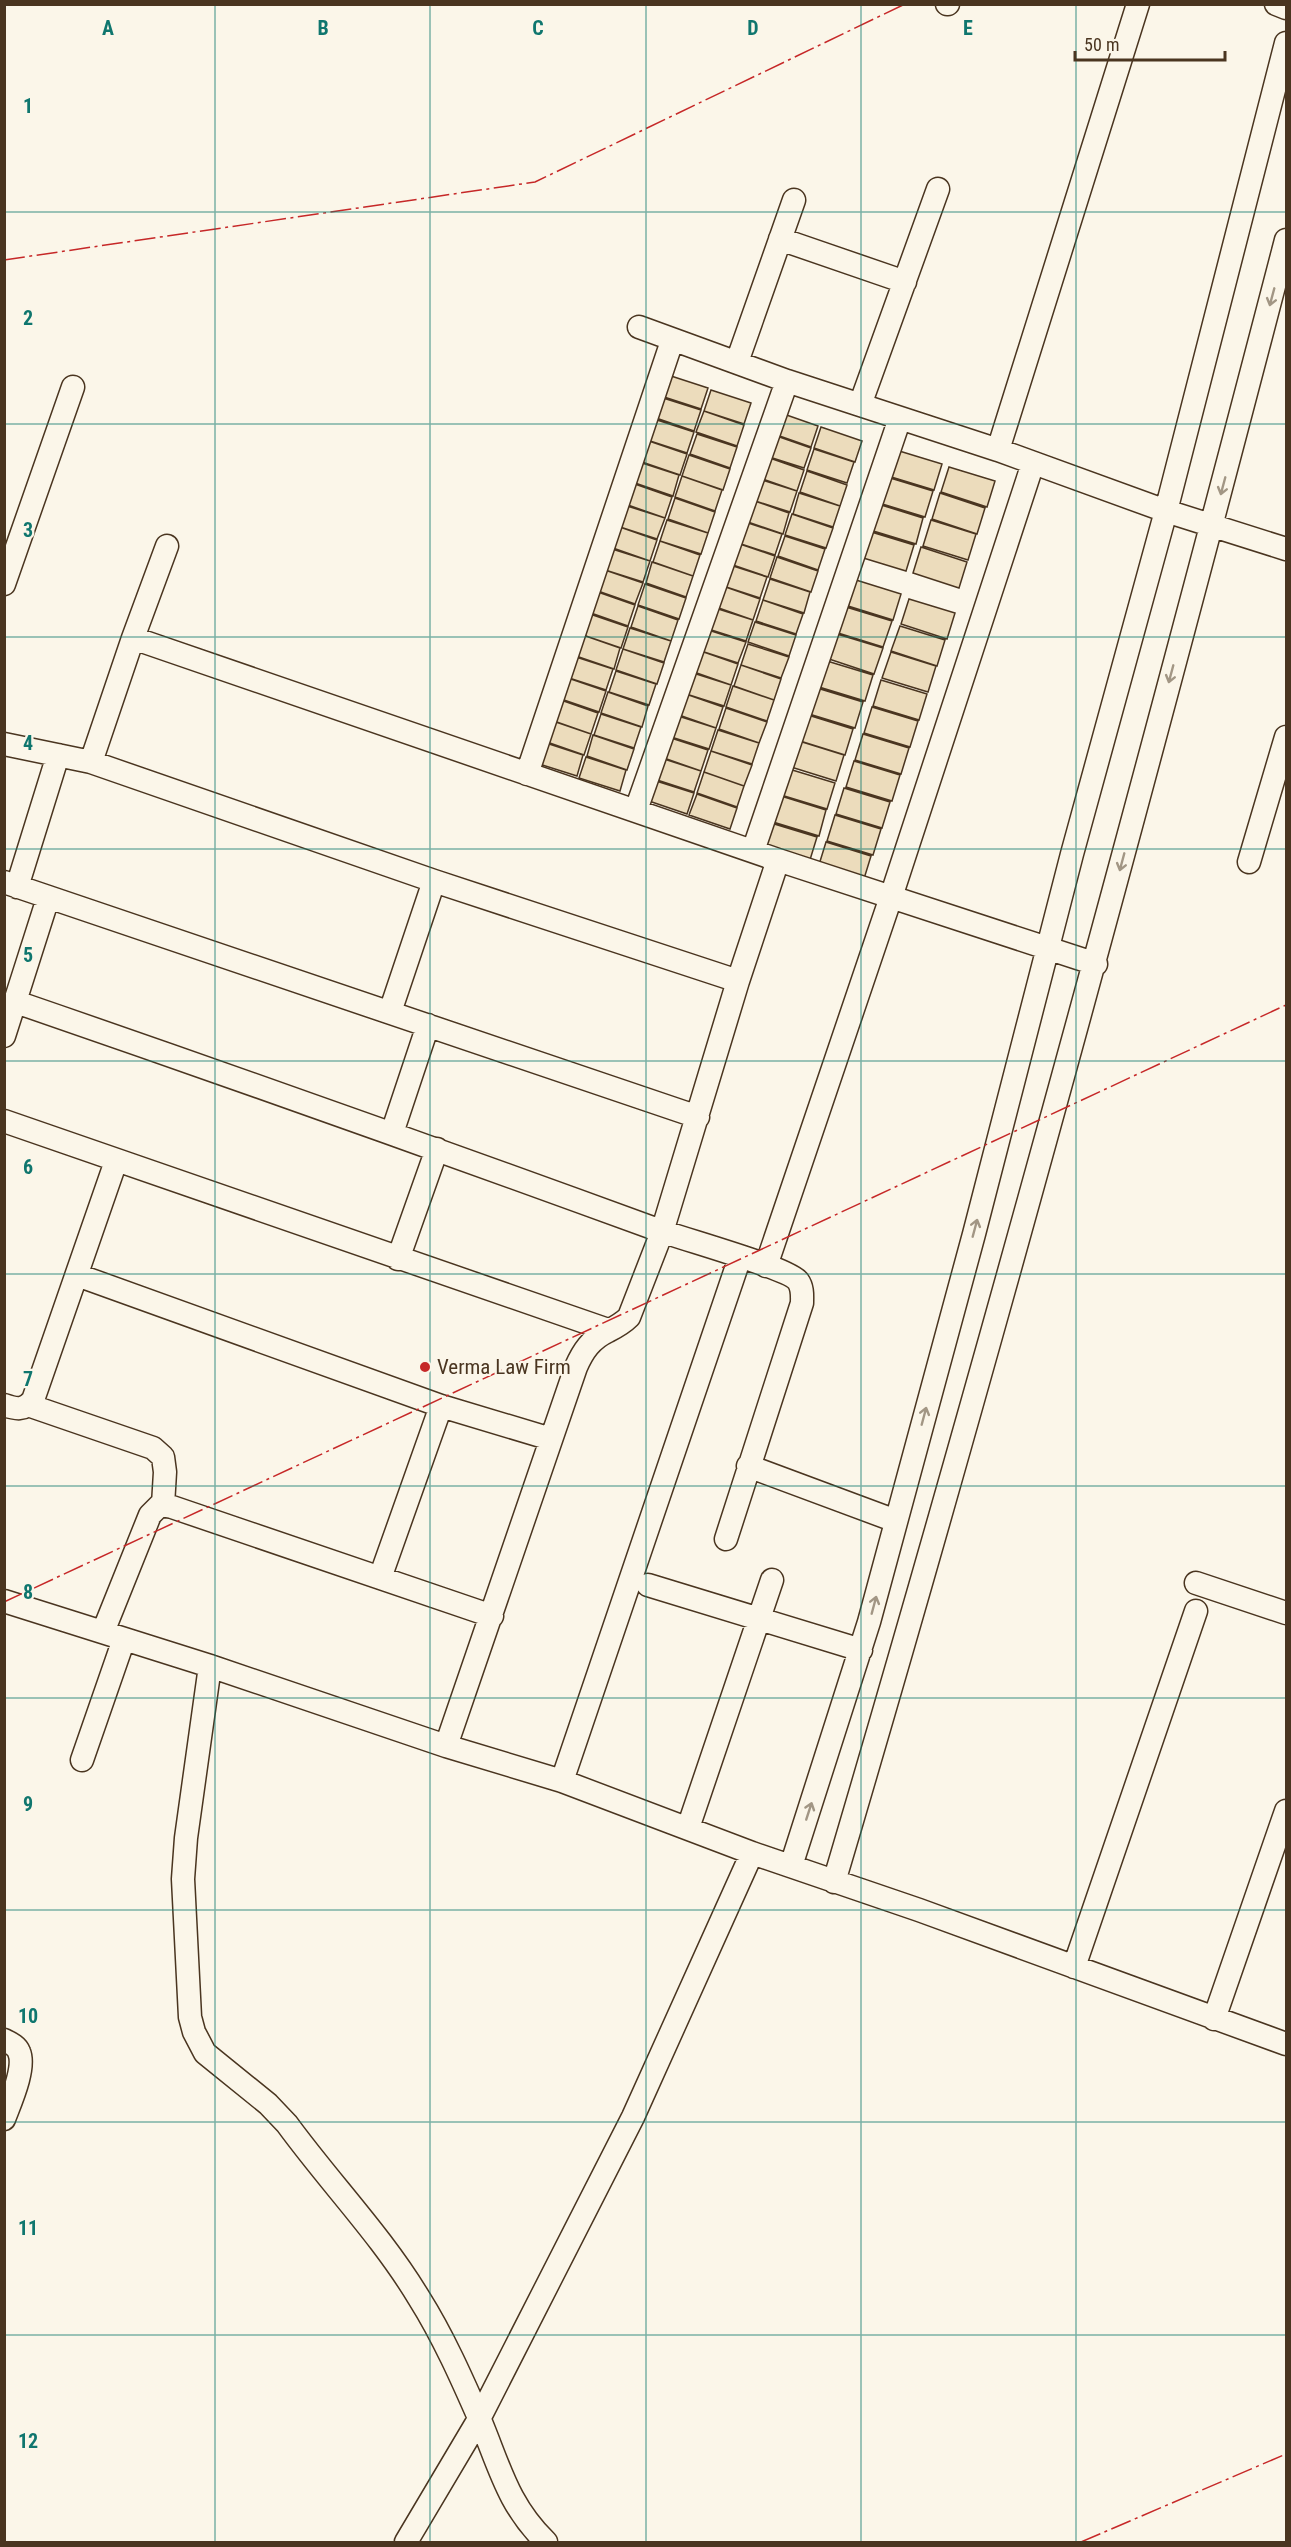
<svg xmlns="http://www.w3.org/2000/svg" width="1291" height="2547" font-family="'Roboto Condensed',sans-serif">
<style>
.building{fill:#ecdcbc;stroke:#4a3520;stroke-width:1.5}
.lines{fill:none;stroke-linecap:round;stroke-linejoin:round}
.minor-casing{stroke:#4a3520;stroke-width:25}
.minor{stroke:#fbf6e9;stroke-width:22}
.power{stroke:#c62828;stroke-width:1.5;stroke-dasharray:21 4.5 3 4.5;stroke-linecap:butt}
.oneway{stroke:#a29684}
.grid{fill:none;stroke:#0f766e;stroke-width:1.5;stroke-opacity:0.55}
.poi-dot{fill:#c62828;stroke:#fbf6e9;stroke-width:2}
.labels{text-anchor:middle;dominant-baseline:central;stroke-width:4.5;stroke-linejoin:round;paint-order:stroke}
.poi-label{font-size:21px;fill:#4a3520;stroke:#fbf6e9;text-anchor:start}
.grid-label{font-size:20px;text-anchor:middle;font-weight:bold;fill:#0f766e;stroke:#fbf6e9;stroke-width:4.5;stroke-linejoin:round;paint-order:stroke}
</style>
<rect width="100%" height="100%" fill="#fbf6e9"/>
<path class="building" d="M668,375L708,388L701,409L661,396Z
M711,390L751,403L744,424L704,411Z
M660,397L701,410L694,431L653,417Z
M704,411L744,425L737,446L696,432Z
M778,412L818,426L811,447L771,433Z
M654,419L694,432L687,453L647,440Z
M821,427L862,441L855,462L814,448Z
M697,434L737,447L730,468L690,454Z
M771,434L811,448L804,468L763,455Z
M646,440L687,454L680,475L639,461Z
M814,449L854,462L847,483L807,470Z
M896,450L942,464L934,490L888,476Z
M689,455L730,469L723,490L682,476Z
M764,456L804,470L797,491L757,477Z
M639,462L679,475L673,496L632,482Z
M949,467L995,481L987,507L941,492Z
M807,471L847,485L840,506L800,492Z
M682,476L722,490L715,511L675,497Z
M887,477L933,491L925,517L879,503Z
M756,478L797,491L790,512L749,499Z
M632,483L672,497L665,518L625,504Z
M799,493L840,506L833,527L793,514Z
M940,493L985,508L977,534L932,519Z
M675,498L715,512L708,533L668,519Z
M749,499L789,513L783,534L742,520Z
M878,504L923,518L916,544L870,530Z
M624,505L665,518L657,539L617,526Z
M792,514L833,528L826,548L785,535Z
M667,520L708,533L701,554L660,541Z
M931,520L976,534L968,560L923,546Z
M742,521L782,534L775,555L735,542Z
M617,526L657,540L650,561L610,547Z
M868,531L914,545L906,571L860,557Z
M785,536L825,549L818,570L778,556Z
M660,541L700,555L693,576L653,562Z
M734,542L775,556L768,577L727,563Z
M921,547L967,562L959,588L913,573Z
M609,548L650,561L643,582L602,569Z
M777,557L818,571L811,592L770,578Z
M652,562L693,576L686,597L646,583Z
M727,564L767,577L760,598L720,585Z
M602,569L643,583L635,604L595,590Z
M770,579L810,592L804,613L763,600Z
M856,580L901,594L893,620L848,606Z
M645,584L686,598L679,619L638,605Z
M720,585L760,599L753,620L713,606Z
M595,591L635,605L628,626L588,612Z
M909,599L955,613L947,639L901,624Z
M763,600L803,614L796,634L756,621Z
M638,606L678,620L671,641L631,627Z
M712,607L753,620L746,641L705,628Z
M846,607L892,621L883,647L838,633Z
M587,613L628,627L621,648L580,634Z
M755,622L796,635L789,656L748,642Z
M900,626L945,640L937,666L891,651Z
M630,628L671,641L664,662L623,649Z
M705,629L746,642L738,663L698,650Z
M580,634L620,648L614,669L573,655Z
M837,634L883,648L874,674L829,659Z
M748,644L789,657L781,678L741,665Z
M623,649L664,663L657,684L616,670Z
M698,650L738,664L731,685L691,671Z
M891,652L936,666L928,692L882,678Z
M573,656L613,669L606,690L566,677Z
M827,661L873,675L865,701L819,687Z
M741,665L781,679L774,700L734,686Z
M616,671L656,684L649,705L609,692Z
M690,672L731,685L724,706L683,693Z
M565,677L606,691L599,712L558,698Z
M881,680L927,694L919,720L873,706Z
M733,686L774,700L767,721L726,707Z
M817,688L863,702L855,728L809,714Z
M608,692L648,706L642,727L601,713Z
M683,693L723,707L716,728L676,714Z
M558,699L598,713L591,734L551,720Z
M872,707L918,721L910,747L864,733Z
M726,708L767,722L759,743L719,729Z
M601,714L641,727L634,748L594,735Z
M675,715L716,728L709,749L668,736Z
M808,715L853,729L845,755L800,741Z
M550,720L591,734L584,755L544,741Z
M718,730L759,743L752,764L711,751Z
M863,734L909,748L901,774L855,760Z
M593,735L634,749L627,770L587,756Z
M668,737L708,750L701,771L661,757Z
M799,741L844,755L836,781L791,767Z
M543,742L583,755L577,776L536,763Z
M711,751L752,765L744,786L704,772Z
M586,757L626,770L620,791L579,778Z
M661,758L701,771L694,792L654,779Z
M854,761L900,775L892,801L846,787Z
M789,769L835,783L827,809L781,795Z
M704,772L744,786L737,807L697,793Z
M653,780L694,793L687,814L646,800Z
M844,788L890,802L882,828L836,814Z
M697,794L737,808L730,829L689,815Z
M781,796L826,810L819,836L773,822Z
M835,815L881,829L873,855L827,841Z
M771,823L817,837L809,863L763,849Z
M826,842L871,856L863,882L818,868Z"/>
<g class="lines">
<defs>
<path id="minor" d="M947,4H948
M1276,4L1286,8
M780,239L905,282
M639,327L787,381L998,450L1166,511L1286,549
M737,362L794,200
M860,405L938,189
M998,450L1138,4
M4,584L73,387
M133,638L778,860L1096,964
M4,744L91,762L434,881L738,981
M91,762L133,638L167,546
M527,774L672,341
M636,810L787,381
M753,851L900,418
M1249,862L1286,737
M4,882L698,1117
M17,887L58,755
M16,1002C228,1075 439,1150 650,1227C674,1237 787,1267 798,1281C803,1288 802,1296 802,1303L726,1539
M390,1012L434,881
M4,1036L48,898
M4,1121L608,1330
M392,1133L428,1025
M398,1259L437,1149
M766,1266L891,897L1033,463
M77,1275L441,1406L551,1439
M4,1405C16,1409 24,1411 33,1400L116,1161
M28,1405L153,1448L163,1457L165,1472L163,1505
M748,1466L896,1521
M380,1578L441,1406
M1196,1583L1286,1613
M648,1585L861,1650
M4,1601L210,1666L446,1746L562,1781L752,1853L919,1910L1286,2044
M103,1632L150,1515L160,1505L172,1507L492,1616
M210,1666L186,1838L183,1879L190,2017L194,2032L205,2053L268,2104L287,2124C330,2183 381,2235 419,2298C443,2336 462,2379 480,2420C500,2468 508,2505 546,2542
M446,1746L576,1367C583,1351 591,1339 608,1331C616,1327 622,1324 629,1317L662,1232L738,981L778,860
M82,1760L124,1639
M562,1781L740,1257
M688,1828L772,1580
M791,1866L869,1622L974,1234L1072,854L1166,511L1286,43
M834,1882C995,1338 1143,790 1286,240
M1074,1967L1196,1611
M1214,2019L1286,1811
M4,2040C10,2043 17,2046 19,2052C26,2068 10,2103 4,2119
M406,2542L479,2419L633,2117L752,1853"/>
</defs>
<use href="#minor" class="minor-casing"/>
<use href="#minor" class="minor"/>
<path class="power" d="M4,260L535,182L905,4
M4,1602L1286,1005
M1081,2542L1286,2454"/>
</g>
<defs><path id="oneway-shaft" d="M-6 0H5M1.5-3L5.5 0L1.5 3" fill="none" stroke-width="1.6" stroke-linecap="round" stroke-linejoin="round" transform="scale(1.5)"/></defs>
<g class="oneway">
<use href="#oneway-shaft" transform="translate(1272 297) rotate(105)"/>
<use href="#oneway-shaft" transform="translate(1223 486) rotate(105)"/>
<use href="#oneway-shaft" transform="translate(1171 674) rotate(105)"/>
<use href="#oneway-shaft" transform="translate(1122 862) rotate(105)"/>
<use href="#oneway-shaft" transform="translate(975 1228) rotate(-75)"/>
<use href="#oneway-shaft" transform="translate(924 1416) rotate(-75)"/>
<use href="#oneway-shaft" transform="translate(874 1605) rotate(-75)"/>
<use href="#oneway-shaft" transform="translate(809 1811) rotate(-72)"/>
</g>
<path class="grid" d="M215,4V2542M430,4V2542M646,4V2542M861,4V2542M1076,4V2542M4,212H1286M4,424H1286M4,637H1286M4,849H1286M4,1061H1286M4,1274H1286M4,1486H1286M4,1698H1286M4,1910H1286M4,2122H1286M4,2335H1286"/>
<circle class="poi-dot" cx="425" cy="1367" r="6"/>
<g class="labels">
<g class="poi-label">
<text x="437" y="1367">Verma Law Firm</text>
</g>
</g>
<g class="grid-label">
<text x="108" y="35">A</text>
<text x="323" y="35">B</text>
<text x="538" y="35">C</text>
<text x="753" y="35">D</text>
<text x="968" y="35">E</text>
<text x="28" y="113">1</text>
<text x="28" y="325">2</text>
<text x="28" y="537">3</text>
<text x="28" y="750">4</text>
<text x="28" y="962">5</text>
<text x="28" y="1174">6</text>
<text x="28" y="1386">7</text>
<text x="28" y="1599">8</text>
<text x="28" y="1811">9</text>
<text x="28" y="2023">10</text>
<text x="28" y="2235">11</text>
<text x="28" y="2448">12</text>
</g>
<rect width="1291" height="2547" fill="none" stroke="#4a3520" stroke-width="12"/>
<path d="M1075 51v9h150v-9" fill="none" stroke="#4a3520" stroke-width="3"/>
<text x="1084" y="51" font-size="18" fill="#4a3520" stroke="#fbf6e9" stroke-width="4.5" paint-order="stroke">50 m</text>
</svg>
